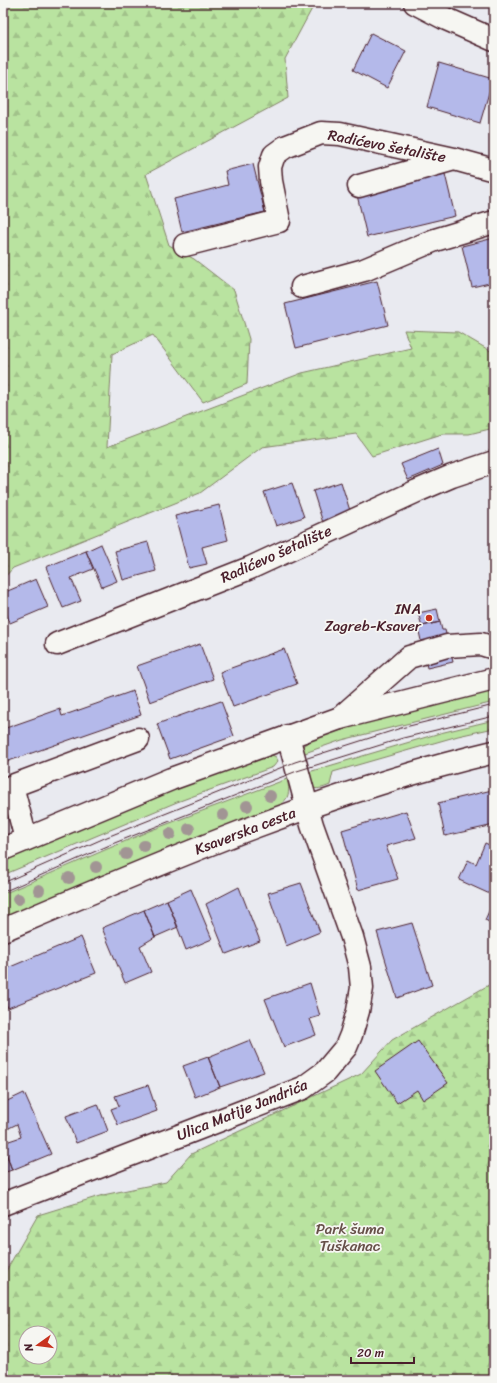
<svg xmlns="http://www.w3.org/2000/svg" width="497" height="1383" font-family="Sriracha,sans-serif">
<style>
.green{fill:#b9e3a0;stroke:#828166}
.forest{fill:url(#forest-firs);stroke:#828166;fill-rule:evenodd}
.building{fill:#b4b9ea;stroke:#4a1f2b}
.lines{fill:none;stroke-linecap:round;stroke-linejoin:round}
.minor-casing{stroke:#4a1f2b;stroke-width:25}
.major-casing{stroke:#4a1f2b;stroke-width:25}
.minor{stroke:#f6f6f2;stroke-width:22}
.major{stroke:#f6f6f2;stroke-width:22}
.tram{stroke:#4a1f2b;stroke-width:1}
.tree{fill:#a19594}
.poi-dot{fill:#c8321e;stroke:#f6f6f2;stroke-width:1.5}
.labels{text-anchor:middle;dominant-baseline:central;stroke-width:3.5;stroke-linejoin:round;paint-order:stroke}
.street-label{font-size:15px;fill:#4a1f2b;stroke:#f6f6f2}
.poi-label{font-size:15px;fill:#4a1f2b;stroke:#f6f6f2;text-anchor:end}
.park-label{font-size:15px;fill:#665048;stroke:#f6f6f2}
</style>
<defs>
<pattern id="forest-firs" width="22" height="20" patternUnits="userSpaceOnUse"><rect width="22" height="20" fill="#b9e3a0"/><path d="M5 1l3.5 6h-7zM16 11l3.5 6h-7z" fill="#a1c28a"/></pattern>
</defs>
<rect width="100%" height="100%" fill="#e9eaf0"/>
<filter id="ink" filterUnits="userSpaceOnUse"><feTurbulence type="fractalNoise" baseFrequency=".025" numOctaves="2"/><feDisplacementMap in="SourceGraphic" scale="8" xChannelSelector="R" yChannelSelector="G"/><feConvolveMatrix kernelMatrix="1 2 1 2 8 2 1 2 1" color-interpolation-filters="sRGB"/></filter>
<g filter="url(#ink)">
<path class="green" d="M494,688V702L342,740L299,755L303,746L310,740L384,716Z
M494,720V728L458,736L333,772L330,785C314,792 309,789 302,774L440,733Z
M267,755H272L276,757L278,761L273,767L177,802L3,875V861L166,793Z
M287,779C290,791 290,799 278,806L169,848L3,918V894L149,831Z"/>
<path class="forest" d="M3,3H315L285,59L288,98L146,174L169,245L194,259L234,290L249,339L247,384L203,402L153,335L112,354L107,447L302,373L411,348L404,330L458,332L494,353V428L469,434H442L372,456L356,434L262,447L200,493L13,568L3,579Z
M494,982V1380H3V1276L38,1215L103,1195L166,1182L191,1154L361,1074L392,1040ZM26,1333H50V1357H26Z"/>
<path class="building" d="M371,33L406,51L387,88L353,70Z
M439,63L493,79L480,123L427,107Z
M253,164L265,212L182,232L174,199L228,185L225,171Z
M445,174L455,216L367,237L357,195Z
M494,238V282L472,287L462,246Z
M377,281L388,325L296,348L285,304Z
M438,449L443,465L408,480L401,464Z
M341,482L352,517L324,526L313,491Z
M292,483L304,517L276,526L264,492Z
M219,505L228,540L202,547L207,564L189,568L175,516Z
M148,542L156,571L123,580L115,551Z
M101,544L117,581L102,587L86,551Z
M86,551L93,569L71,578L81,601L63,608L46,567Z
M36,579L48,607L10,623L3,605V593Z
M437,609L440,622L422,626L418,613Z
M440,622L442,630H445L453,662L427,668L418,627Z
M200,644L213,679L150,702L137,666Z
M284,649L297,684L233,707L220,672Z
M133,691L141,715L3,763V729L60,709L62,716Z
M221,701L234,736L170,759L157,724Z
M492,790L494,798V825L445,836L438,803Z
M406,811L416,838L386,846L398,879L358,890L342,830Z
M485,843L494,847V891L492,895L459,880L468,860L476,864Z
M301,883L320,932L286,946L268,893Z
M239,887L260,941L226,954L206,904Z
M191,889L212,939L186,950L167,900Z
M167,900L178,927L155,937L144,910Z
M494,900V924L485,920Z
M144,910L155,937L140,946L151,972L125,983L102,928Z
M412,923L432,985L397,998L377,932Z
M81,937L96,973L8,1008L3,996V970Z
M310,983L320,1016L310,1019L316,1035L284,1047L265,999Z
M250,1040L264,1072L220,1087L208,1057Z
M418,1041L448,1083L423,1100L417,1090L397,1103L375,1071Z
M208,1057L220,1087L195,1097L183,1066Z
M148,1085L157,1111L118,1125L111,1109L119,1106L115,1096Z
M24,1093L51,1154L12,1170L3,1143L21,1137L17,1124L3,1131V1103Z
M98,1104L108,1131L76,1143L66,1116Z
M3,1146L12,1170L3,1173Z"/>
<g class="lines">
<defs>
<path id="minor" d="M359,186L451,160
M185,245L279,221L271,181L270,167L274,155L285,147L321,133L340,134L454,159L494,170
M302,287L364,270L435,240L494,222
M57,644L250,568L417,491L452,476L494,462
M340,718L409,657L447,646L481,644L494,648
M26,839L12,786L138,739
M3,1204L303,1088L325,1072L346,1047L351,1035L358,1011L362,988L360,967L352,937L312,825L288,736"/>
<path id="major" d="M415,3L444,18L494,40
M3,849L171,779L340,718L494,679
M3,930C163,862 324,792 494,752"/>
</defs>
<use href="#minor" class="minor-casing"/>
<use href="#major" class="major-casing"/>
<use href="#minor" class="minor"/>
<use href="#major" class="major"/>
<path class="tram" d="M3,883L107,837L295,762L401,728L494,705
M3,892L112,844L297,771L403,738L494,716"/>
</g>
<g class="tree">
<circle cx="270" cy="796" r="6"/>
<circle cx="247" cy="806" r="6"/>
<circle cx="223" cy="815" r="6"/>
<circle cx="189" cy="829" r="6"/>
<circle cx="170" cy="834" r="6"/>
<circle cx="144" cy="846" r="6"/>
<circle cx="126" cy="854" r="6"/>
<circle cx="96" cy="867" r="6"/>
<circle cx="69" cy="878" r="6"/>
<circle cx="39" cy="890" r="6"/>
<circle cx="18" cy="899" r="6"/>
</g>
</g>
<circle class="poi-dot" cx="429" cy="618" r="4"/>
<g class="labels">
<g class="street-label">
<text transform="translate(387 146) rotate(11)">Radićevo šetalište</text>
<text transform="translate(276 554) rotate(-24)">Radićevo šetalište</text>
<text transform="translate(245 831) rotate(-21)">Ksaverska cesta</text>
<text transform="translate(242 1110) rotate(-22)">Ulica Matije Jandrića</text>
</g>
<g class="poi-label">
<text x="421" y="609">INA<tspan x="421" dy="17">Zagreb-Ksaver</tspan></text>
</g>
<g class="park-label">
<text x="350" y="1229">Park šuma<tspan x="350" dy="17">Tuškanac</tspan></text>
</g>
</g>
<rect width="497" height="1383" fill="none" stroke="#f6f6f2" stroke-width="16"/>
<rect x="8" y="8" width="481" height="1367" fill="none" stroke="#4a1f2b" stroke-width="1.5" filter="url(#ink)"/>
<g transform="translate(38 1345) rotate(256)"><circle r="19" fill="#f6f6f2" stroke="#b1a0a2"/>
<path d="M0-3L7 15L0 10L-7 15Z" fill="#c8321e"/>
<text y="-6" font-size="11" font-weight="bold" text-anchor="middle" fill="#4a1f2b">N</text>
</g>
<path d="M351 1357v6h63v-6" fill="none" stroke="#4a1f2b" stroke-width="2"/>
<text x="357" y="1357" font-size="12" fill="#4a1f2b" stroke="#f6f6f2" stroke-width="3" paint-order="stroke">20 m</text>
</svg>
